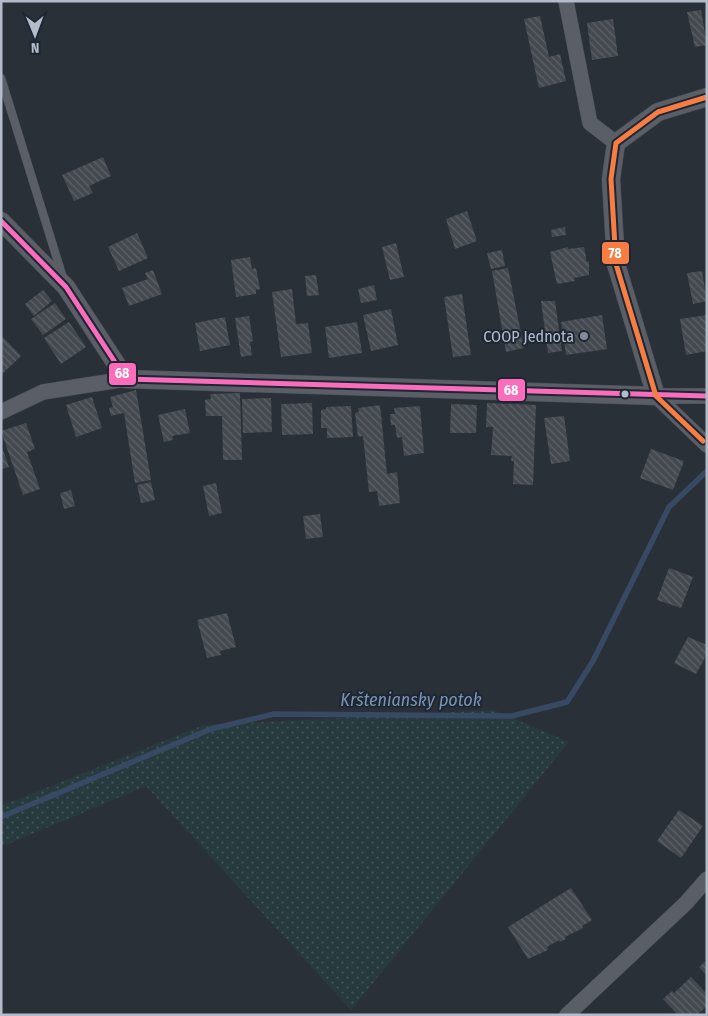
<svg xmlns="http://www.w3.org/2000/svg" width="708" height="1016" font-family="'Fira Sans Condensed',sans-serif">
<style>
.grass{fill:url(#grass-dots)}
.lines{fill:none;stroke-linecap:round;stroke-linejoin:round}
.stream{stroke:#384963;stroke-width:5.5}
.building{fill:url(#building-back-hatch)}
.service-casing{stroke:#484c53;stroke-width:9}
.minor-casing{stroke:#484c53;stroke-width:16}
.tertiary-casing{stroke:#484c53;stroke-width:19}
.service{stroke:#5a5e66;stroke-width:8}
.minor{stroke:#5a5e66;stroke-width:15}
.tertiary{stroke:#5a5e66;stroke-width:18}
.bus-1-casing{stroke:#1d2633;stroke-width:9}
.bus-2-casing{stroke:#1d2633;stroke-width:9}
.bus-1{stroke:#fb6dba;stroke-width:5}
.bus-2{stroke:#f77d43;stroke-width:5}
.poi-dot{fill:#848b96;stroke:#1d2633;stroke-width:2}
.bus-dot{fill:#b4bcc9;stroke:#1d2633;stroke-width:2}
.labels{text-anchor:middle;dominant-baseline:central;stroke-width:4;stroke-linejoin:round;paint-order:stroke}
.poi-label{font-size:16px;fill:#b4bcc9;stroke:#1d2633;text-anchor:end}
.water-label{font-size:18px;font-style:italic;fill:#7c92b1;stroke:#1d2633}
.line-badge{stroke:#1d2633;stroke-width:2}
.badge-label{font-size:14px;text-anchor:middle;font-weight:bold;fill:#fff}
</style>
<defs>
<pattern id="grass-dots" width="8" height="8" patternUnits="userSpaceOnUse" patternTransform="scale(1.25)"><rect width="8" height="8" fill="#273a3e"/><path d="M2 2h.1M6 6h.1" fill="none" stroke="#445559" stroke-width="1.8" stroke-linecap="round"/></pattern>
<pattern id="building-back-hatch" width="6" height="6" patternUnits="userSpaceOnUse" patternTransform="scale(1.25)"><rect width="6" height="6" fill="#444950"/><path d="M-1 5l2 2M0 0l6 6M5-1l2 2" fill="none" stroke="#5d6168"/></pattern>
</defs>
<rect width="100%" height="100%" fill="#2a3038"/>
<path class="grass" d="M494,710L569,742L351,1010L146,786L1,847V806L204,725Z"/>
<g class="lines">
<path class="stream" d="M1,817L211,729L274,714L512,716L567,702L593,661L669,507L707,471"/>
</g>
<path class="building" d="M701,10L707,45L695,47L687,12Z
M540,16L549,57L560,54L566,81L539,88L524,19Z
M613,19L618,56L592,60L587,23Z
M103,157L111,176L89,186L93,193L74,201L62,175Z
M467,211L477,241L455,249L446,219Z
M565,227L566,235L552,237L551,230Z
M137,233L148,258L119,271L108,247Z
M396,243L404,277L390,280L382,247Z
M568,247V249L584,247L587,262L589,261V275L574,278L575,281L557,284L550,252Z
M502,250L505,266L491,269L487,253Z
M250,257L252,269L256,268L260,289L256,290V294L236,297L231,260Z
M508,268L524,348L506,352L492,271Z
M153,270L162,294L129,306L122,288L148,279L145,273Z
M702,271L707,301L693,304L687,273Z
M316,275L319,295L307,296L305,276Z
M374,285L377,300L361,303L358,289Z
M292,289L296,324L308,323L312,353L281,357L272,292Z
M43,290L52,301L34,316L25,304Z
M462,294L471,355L453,357L444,297Z
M541,301H555L562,351L548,353Z
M55,303L66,319L43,335L31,319Z
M391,309L398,345L371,351L363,315Z
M602,315L607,349L566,355L561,322Z
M707,315V351L686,355L680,319Z
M249,316L253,341L250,342L252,355L241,357L235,318Z
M225,317L230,345L200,351L195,323Z
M69,322L86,347L61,364L44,338Z
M357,322L362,353L329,358L325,327Z
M1,335L21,356L1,375Z
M136,390L151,480L135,483L124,413L111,416L109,408L113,407L110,397Z
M240,393L242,460H223L222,416H206L205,400L211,399L210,394Z
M92,397L102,428L76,437L66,405Z
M271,398L272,432L243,433L242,399Z
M312,403L313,434L282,435L281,404Z
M487,403L536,405L533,485L513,484L514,461H511L512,456L491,455L493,427H486Z
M451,404L477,405L476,433H450Z
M380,405L387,474L397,472L400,503L379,506L377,491L369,492L363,436L358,437L355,413L359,412L358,408Z
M351,406L353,437L327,438V428H321V410L326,409V407Z
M420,406L424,453L404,456L402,437L397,438L395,425H391L390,414H395L394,408Z
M185,409L190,433L172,436L173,440L164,442L158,415Z
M564,416L570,461L551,464L544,418Z
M26,423L35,449L27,452L40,489L23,495L1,431Z
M1,444L9,467L1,469Z
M651,449L684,461L673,490L640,478Z
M151,482L155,500L141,503L137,485Z
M216,483L222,513L209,516L203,486Z
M71,490L75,506L64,509L60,493Z
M320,514L323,537L306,539L303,516Z
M669,568L693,577L681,608L657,600Z
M227,613L236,647L220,651L221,655L207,658L197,620Z
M688,637L707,645V654L696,674L674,663Z
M679,810L703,826L681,858L657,841Z
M571,888L592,920L582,926L583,928L565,937L566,939L560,942L559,940L547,947L548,950L528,959L508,927Z
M707,960V976L699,967Z
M691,977L707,994V1006L697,1015H678L663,999L672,991L674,993Z"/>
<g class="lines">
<defs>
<path id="service" d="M1,78L63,278"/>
<path id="minor" d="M566,1L590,123L616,143
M656,396L707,445
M656,396H707
M1,412L43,392L126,379
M567,1015L686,903L707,879"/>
<path id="tertiary" d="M1,221L66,287L126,379L656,396L616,264L611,179L616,143L658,112L707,97"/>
</defs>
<use href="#service" class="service-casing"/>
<use href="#minor" class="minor-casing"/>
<use href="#tertiary" class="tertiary-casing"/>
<use href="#service" class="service"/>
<use href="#minor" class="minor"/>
<use href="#tertiary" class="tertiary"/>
<defs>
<path id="bus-1" d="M1,221L66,287L126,379L707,396"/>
<path id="bus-2" d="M703,441L656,396L616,264L611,179L616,143L658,112L707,97"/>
</defs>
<use href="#bus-1" class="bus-1-casing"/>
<use href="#bus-2" class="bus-2-casing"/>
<use href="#bus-1" class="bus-1"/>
<use href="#bus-2" class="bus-2"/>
</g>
<circle class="poi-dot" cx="584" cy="336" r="5"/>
<circle class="bus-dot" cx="625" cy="394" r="4.5"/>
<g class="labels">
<g class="poi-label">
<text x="574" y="336">COOP Jednota</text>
</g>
<g class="water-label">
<text x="411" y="700">Kršteniansky potok</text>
</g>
</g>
<g class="line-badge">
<rect x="601" y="241" width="29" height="24" rx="5" fill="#f77d43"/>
<rect x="108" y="362" width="29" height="24" rx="5" fill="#fb6dba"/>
<rect x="497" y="378" width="29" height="24" rx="5" fill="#fb6dba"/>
</g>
<g class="badge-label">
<text x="615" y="258">78</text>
<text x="122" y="378">68</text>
<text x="511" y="395">68</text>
</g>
<rect width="708" height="1016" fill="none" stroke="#b4bcc9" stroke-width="5"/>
<g transform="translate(35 35) rotate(179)" stroke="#1d2633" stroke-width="4" paint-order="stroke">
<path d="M0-4L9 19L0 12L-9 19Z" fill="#b4bcc9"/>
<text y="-8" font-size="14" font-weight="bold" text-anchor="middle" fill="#b4bcc9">N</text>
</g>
</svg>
